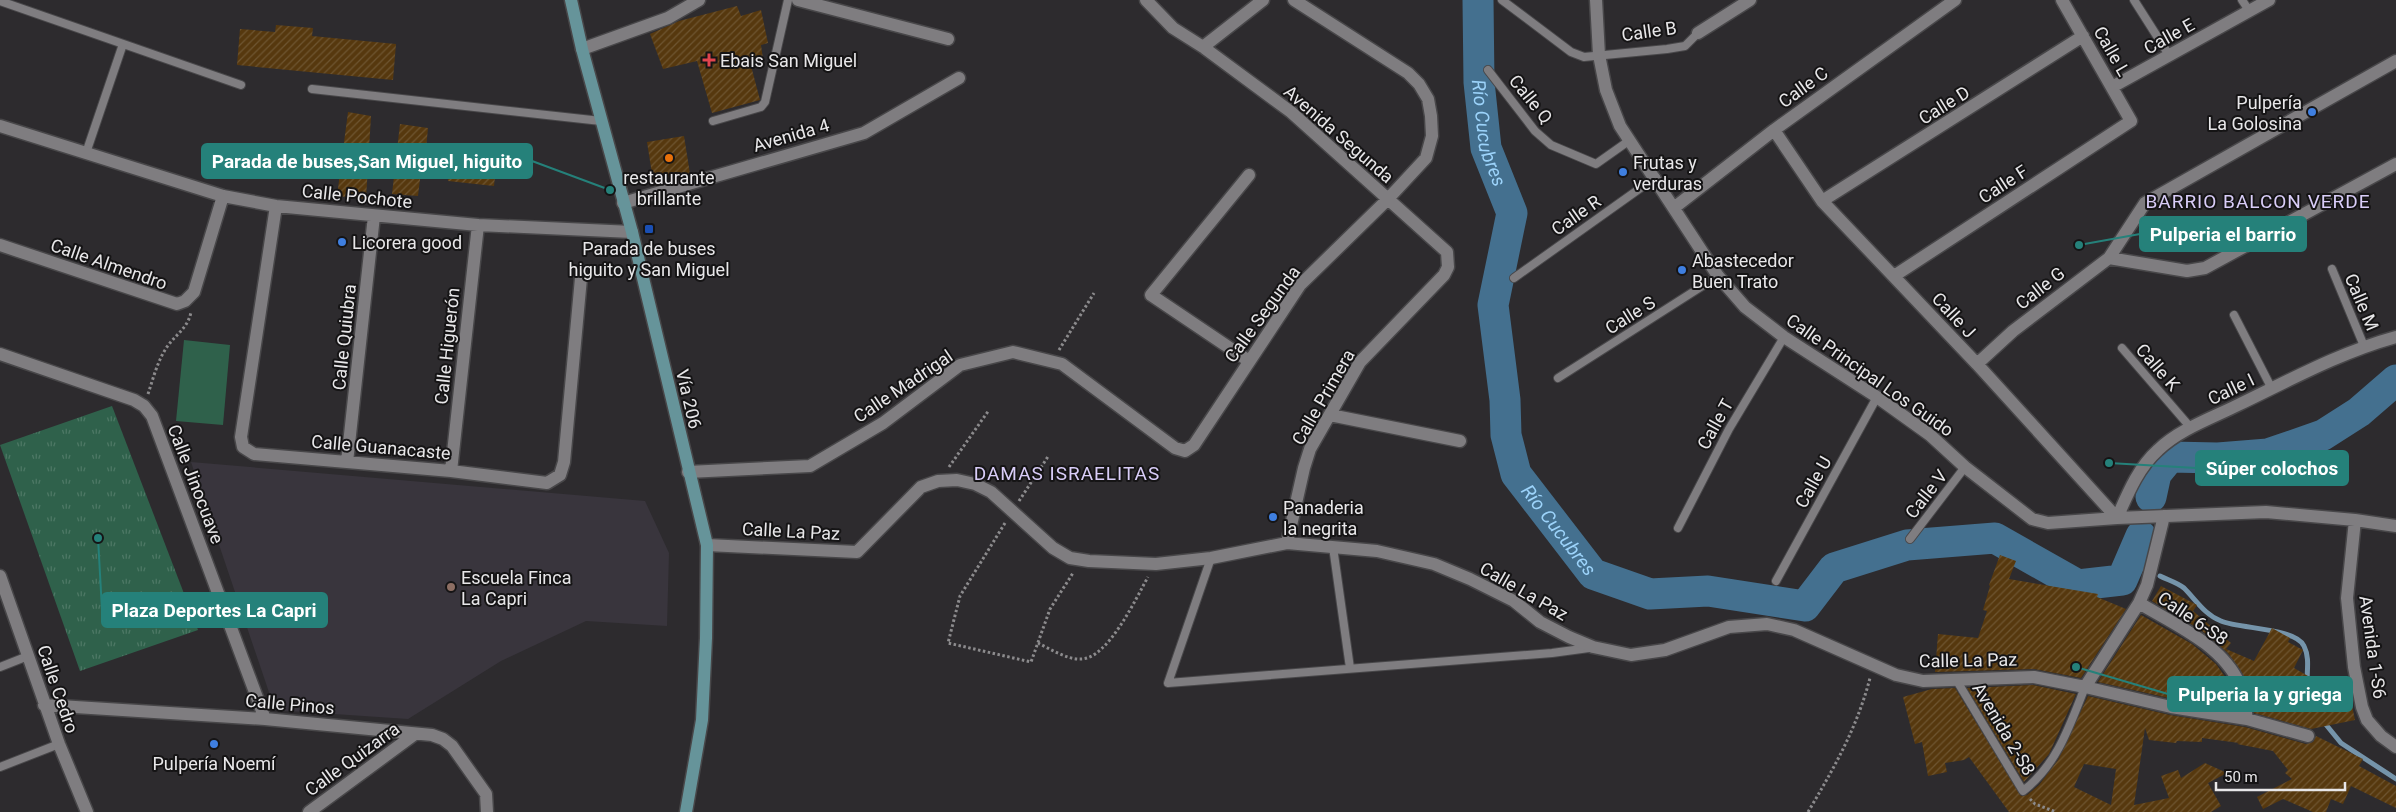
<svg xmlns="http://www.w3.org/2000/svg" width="2396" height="812" font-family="Roboto,sans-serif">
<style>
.built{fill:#39353d}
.grass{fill:#2f614b}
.park{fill:url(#park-tufts)}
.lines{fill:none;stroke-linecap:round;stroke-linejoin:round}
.stream{stroke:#7594aa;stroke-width:5}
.river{stroke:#44708f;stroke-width:31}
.building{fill:url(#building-hatch);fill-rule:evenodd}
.lane-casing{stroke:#484749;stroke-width:10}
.street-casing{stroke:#484749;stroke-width:15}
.secondary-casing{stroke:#484749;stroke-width:15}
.path{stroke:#8c8b8d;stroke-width:3;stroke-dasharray:2.5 2.5;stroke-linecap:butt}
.lane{stroke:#7f7d80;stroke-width:8}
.street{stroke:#7f7d80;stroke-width:12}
.secondary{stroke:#66949a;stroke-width:12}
.health-dot{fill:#e0444e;stroke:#151415;stroke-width:2}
.shop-dot{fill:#3f7fe0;stroke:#151415;stroke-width:2}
.food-dot{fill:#e8710a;stroke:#151415;stroke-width:2}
.transit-dot{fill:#1a4fb4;stroke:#151415;stroke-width:2}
.education-dot{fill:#8d6e63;stroke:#151415;stroke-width:2}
.labels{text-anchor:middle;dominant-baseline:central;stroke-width:4;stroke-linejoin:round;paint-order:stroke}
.street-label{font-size:18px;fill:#e8e7e9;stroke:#151415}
.poi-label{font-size:18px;fill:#e8e7e9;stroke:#151415;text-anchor:start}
.water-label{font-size:19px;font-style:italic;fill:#9cd3fa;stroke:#151415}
.neighbourhood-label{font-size:19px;letter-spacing:1px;fill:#d9cdf8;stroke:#151415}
.leader{fill:none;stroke:#25817a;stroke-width:2}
.callout-dot{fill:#25817a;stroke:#151415;stroke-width:2}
.callout{fill:#25817a;stroke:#25817a;stroke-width:2}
.callout-label{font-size:19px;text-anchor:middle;font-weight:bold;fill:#fff}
</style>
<defs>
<pattern id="park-tufts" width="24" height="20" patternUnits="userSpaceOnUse" patternTransform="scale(1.25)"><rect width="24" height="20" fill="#2f614b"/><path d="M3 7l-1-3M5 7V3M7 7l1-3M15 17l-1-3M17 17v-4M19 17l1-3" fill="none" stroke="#4d7865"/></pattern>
<pattern id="building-hatch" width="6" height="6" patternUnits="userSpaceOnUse" patternTransform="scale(1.25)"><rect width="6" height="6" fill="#56380e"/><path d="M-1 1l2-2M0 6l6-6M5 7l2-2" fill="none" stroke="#6e5531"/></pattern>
</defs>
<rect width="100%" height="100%" fill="#2d2b2e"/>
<path class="built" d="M191,462L645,501L669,553L667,626L586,621L501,661L408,719L275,710Z"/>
<path class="grass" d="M184,340L230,345L223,425L176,421Z"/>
<path class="park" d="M112,406L198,630L80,671L0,445Z"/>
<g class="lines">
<path class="stream" d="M2130,565L2144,569
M2160,576C2168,580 2178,583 2184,588C2196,600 2205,615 2221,621C2240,629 2296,628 2304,646C2313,664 2301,685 2312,703
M2323,721L2341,743L2396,779"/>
<g class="river">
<path id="s1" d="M1478,0L1479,82L1486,148L1512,213L1493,305L1505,400L1506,435L1516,474L1593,574L1650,594L1708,591L1805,606L1834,568L1907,545L1995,538L2078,585L2122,580L2141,536"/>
<path d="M2151,497L2156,474L2170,457L2218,458L2268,454L2323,435L2359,412L2396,380"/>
</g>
</g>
<path class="building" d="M737,6L741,16L761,10L768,43L761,45L763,59L750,62L760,100L712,113L697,61L663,69L650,34L679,21Z
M276,25L313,28L312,36L396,44L393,80L237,65L240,29L275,32Z
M348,112L371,116L366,199L337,196Z
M400,124L428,128L426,149L497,157L494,186L448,181L449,166L422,163L418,196L392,194Z
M684,136L690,174L653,180L647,142Z
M2000,555L2016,561L2009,579L2098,594L2097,597L2126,609L2081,678L2034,669L1935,672L1938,634L1978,638L1987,611L1983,610L1990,586L1989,585Z
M2161,586L2197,605L2193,611L2231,643L2226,649L2254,661L2272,628L2290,638L2288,642L2303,650L2294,668L2308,676L2294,701L2349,691L2355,720L2311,729L2254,713L2248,682L2228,653L2201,630L2152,601Z
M2141,615L2192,644L2216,664L2233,688L2237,709L2173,699L2098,682Z
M2033,685L2076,694L2049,754L2024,782L1967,688Z
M1955,688L2021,796L2027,795L2039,785L2058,760L2088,696L2170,715L2245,727L2306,744L2313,742L2316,736L2363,759L2359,766L2396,786V808L2351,786L2343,804L2331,799L2326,812H2313L2283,799L2263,809L2257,797L2292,779L2285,773L2288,770L2273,751L2237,744L2239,743L2202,738V742L2177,741L2176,743L2149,740L2145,728L2134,805L2169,798L2161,776L2178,770L2181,778L2205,763L2227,773L2208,783L2221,806L2211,812H2009L1969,757L1964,760L1945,763L1947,772L1928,776L1922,742L1915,744L1903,697L1932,689ZM2084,764L2116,769L2111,805L2074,787Z"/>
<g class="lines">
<defs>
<path id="lane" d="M1502,0L1571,52L1584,57L1667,49L1685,46L1698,33
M2134,0L2169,55
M2242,0L2250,12
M0,1L241,85
M1488,70L1535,131L1551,145L1596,164L1630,140
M312,89L601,121
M713,121L761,107L765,102L788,0
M86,153L123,44
M2332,269L2364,346
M1514,278L1656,177
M2234,315L2272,389
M2122,348L2191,428
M1558,378L1718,276
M1678,528L1729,429L1784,337
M1910,539L1965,467
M1333,547L1350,668
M1211,558L1168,683L1552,653L1589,648
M1776,581L1877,397
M0,667L28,656
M1957,681L2023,791C2057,765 2070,725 2085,687
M0,767L59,744"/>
<path id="street" d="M798,0L948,39
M1146,0L1173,28L1203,47L1291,112L1447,252L1448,267L1444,275L1360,362L1310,449L1304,468L1287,543
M1596,0L1599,55L1606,90L1620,126L1718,276L1745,307L1784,337L1877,397L1930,435L1965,467L2032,519L2048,523L2117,518L2266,512L2355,520L2396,526
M1698,33L1750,0
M1203,47L1263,0
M582,49L668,18L699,0
M2112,87L2269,0
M0,126L223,196L276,206L478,225L632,232
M1774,130L1822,201L1977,364L2117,518
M1249,175L1151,295L1249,361
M1822,201L2083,36
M623,203L864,133L959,78
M276,206L241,437L243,447L254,454L451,471L547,483L560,475L564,462L581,278
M1675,207L1774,130L1955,0
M0,245L177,304L185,301L194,292L223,196
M2109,258L2187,271L2205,268L2396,164
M1894,276L2131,121L2062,0
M0,354L134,400L144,406L152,416L265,719
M1977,364L2013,331L2109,258L2145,203L2396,61
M1330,415L1460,441
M347,462L374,216
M451,471L478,225
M688,472L810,466L883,423L960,365L1013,352L1062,364L1175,448L1185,451L1194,445L1300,285L1387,200L1426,158L1432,136L1431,116L1428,99L1419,84L1408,73L1294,0
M2117,518C2128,493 2138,468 2158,450C2180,429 2212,418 2238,405C2290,380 2341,352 2396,337
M2355,520L2347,598L2354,667L2362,707L2367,720L2381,736L2396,747
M707,545L857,552L921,487L938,481L957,480L975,484L991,492L1053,548L1070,558L1089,561L1156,564L1211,558L1287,543L1377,551L1434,564L1470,579L1514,601L1540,622L1569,637L1593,647L1631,655L1665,650L1729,627L1767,624L1794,630L1896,675L1923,681L2034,677L2085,687L2171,707L2247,719L2308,736
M0,576L59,744L87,812
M2139,603C2174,624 2223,645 2240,685C2244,695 2245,708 2247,719
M2085,687L2139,603L2147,585L2164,516
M44,705L265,719L432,735L443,739L452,746L486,794L487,812
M309,812L415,734"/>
<path id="secondary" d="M571,0L582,49L632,232L707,545L706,638L702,720L686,812"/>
</defs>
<use href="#lane" class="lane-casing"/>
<use href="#street" class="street-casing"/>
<use href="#secondary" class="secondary-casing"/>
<path class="path" d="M1059,350L1094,293
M148,394C153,379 157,363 165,350C173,336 188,329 191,312
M949,467L989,410
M1019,501L1049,455
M1005,523L960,596L948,643L1031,662L1050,609L1073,573
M1038,643C1050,649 1068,660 1081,659C1108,659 1136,598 1148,577
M2030,799L2035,804L2056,812
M1808,812C1834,768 1857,728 1870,678"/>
<use href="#lane" class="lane"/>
<use href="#street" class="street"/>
<use href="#secondary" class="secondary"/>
</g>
<path class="health-dot" d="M706.5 52.5h5v5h5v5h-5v5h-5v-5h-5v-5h5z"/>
<g class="shop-dot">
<circle cx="2312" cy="112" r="5"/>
<circle cx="1623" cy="172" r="5"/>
<circle cx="342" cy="242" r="5"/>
<circle cx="1682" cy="270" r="5"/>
<circle cx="1273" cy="517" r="5"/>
<circle cx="214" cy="744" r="5"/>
</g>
<circle class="food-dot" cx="669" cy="158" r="5"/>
<rect class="transit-dot" x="644" y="224" width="10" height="10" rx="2.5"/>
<circle class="education-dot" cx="451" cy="587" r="5"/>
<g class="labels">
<g class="street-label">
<text transform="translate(1649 31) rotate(-8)">Calle B</text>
<text transform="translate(2169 36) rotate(-29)">Calle E</text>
<text transform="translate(2112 51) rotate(60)">Calle L</text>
<text transform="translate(1803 87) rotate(-36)">Calle C</text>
<text transform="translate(1531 99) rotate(51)">Calle Q</text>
<text transform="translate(1944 105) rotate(-32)">Calle D</text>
<text transform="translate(1339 134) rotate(41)">Avenida Segunda</text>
<text transform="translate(791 135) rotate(-16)">Avenida 4</text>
<text transform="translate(2003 184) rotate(-33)">Calle F</text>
<text transform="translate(357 196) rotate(6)">Calle Pochote</text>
<text transform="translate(1576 215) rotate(-35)">Calle R</text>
<text transform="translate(109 264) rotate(19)">Calle Almendro</text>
<text transform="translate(2040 288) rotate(-38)">Calle G</text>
<text transform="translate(2362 302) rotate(67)">Calle M</text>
<text transform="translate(1262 314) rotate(-54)">Calle Segunda</text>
<text transform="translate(1630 315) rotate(-32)">Calle S</text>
<text transform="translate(1954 315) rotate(47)">Calle J</text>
<text transform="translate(344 337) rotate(-84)">Calle Quiubra</text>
<text transform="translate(447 346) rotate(-84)">Calle Higuerón</text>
<text transform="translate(2158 367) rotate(49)">Calle K</text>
<text transform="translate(1870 375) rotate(35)">Calle Principal Los Guido</text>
<text transform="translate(903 386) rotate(-34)">Calle Madrigal</text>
<text transform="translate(2231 389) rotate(-26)">Calle I</text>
<text transform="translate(1323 397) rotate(-60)">Calle Primera</text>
<text transform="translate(689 399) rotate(77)">Vía 206</text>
<text transform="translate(1715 424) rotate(-61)">Calle T</text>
<text transform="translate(381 447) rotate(5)">Calle Guanacaste</text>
<text transform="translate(1813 482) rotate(-61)">Calle U</text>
<text transform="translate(196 484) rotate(69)">Calle Jinocuave</text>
<text transform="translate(1926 494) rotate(-52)">Calle V</text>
<text transform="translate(791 531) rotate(3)">Calle La Paz</text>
<text transform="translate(1524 591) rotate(30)">Calle La Paz</text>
<text transform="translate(2193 618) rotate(34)">Calle 6-S8</text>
<text transform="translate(2373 647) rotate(82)">Avenida 1-S6</text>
<text transform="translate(1968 660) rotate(-1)">Calle La Paz</text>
<text transform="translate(58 689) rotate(71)">Calle Cedro</text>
<text transform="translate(290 704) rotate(5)">Calle Pinos</text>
<text transform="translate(2004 729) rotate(59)">Avenida 2-S8</text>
<text transform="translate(352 759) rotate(-36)">Calle Quizarra</text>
</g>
<g class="poi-label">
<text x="720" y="60">Ebais San Miguel</text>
<text x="2302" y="102" text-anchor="end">Pulpería<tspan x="2302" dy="21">La Golosina</tspan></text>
<text x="1633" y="162">Frutas y<tspan x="1633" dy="21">verduras</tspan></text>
<text x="669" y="177" text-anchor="middle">restaurante<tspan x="669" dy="21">brillante</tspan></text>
<text x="352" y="242">Licorera good</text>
<text x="649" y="248" text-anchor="middle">Parada de buses<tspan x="649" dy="21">higuito y San Miguel</tspan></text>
<text x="1692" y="260">Abastecedor<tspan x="1692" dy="21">Buen Trato</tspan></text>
<text x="1283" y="507">Panaderia<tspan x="1283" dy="21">la negrita</tspan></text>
<text x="461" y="577">Escuela Finca<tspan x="461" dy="21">La Capri</tspan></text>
<text x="214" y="763" text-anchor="middle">Pulpería Noemí</text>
</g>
<g class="water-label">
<text stroke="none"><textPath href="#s1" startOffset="134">Río Cucubres</textPath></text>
<text stroke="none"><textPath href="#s1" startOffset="554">Río Cucubres</textPath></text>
</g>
<g class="neighbourhood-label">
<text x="2258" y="201">BARRIO BALCON VERDE</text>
<text x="1067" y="473">DAMAS ISRAELITAS</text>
</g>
</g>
<path class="leader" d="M610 190L532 161M2079 245L2140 234M2109 463L2196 468M98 538L102 610M2076 667L2168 694"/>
<g class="callout-dot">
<circle cx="610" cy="190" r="5"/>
<circle cx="2079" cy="245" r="5"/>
<circle cx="2109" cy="463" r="5"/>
<circle cx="98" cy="538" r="5"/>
<circle cx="2076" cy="667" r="5"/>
</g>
<g class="callout">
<rect x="202" y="144" width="330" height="34" rx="5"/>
<rect x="2140" y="217" width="166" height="34" rx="5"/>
<rect x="2196" y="451" width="152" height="34" rx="5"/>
<rect x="102" y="593" width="225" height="34" rx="5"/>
<rect x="2168" y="677" width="184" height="34" rx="5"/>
</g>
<g class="callout-label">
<text x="367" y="168">Parada de buses,San Miguel, higuito</text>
<text x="2223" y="241">Pulperia el barrio</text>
<text x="2272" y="475">Súper colochos</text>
<text x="214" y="617">Plaza Deportes La Capri</text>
<text x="2260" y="701">Pulperia la y griega</text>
</g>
<path d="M2216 782v8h129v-8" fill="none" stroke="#e8e7e9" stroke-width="2.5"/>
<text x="2224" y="782" font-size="15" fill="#e8e7e9" stroke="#151415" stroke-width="4" paint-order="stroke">50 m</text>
</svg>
